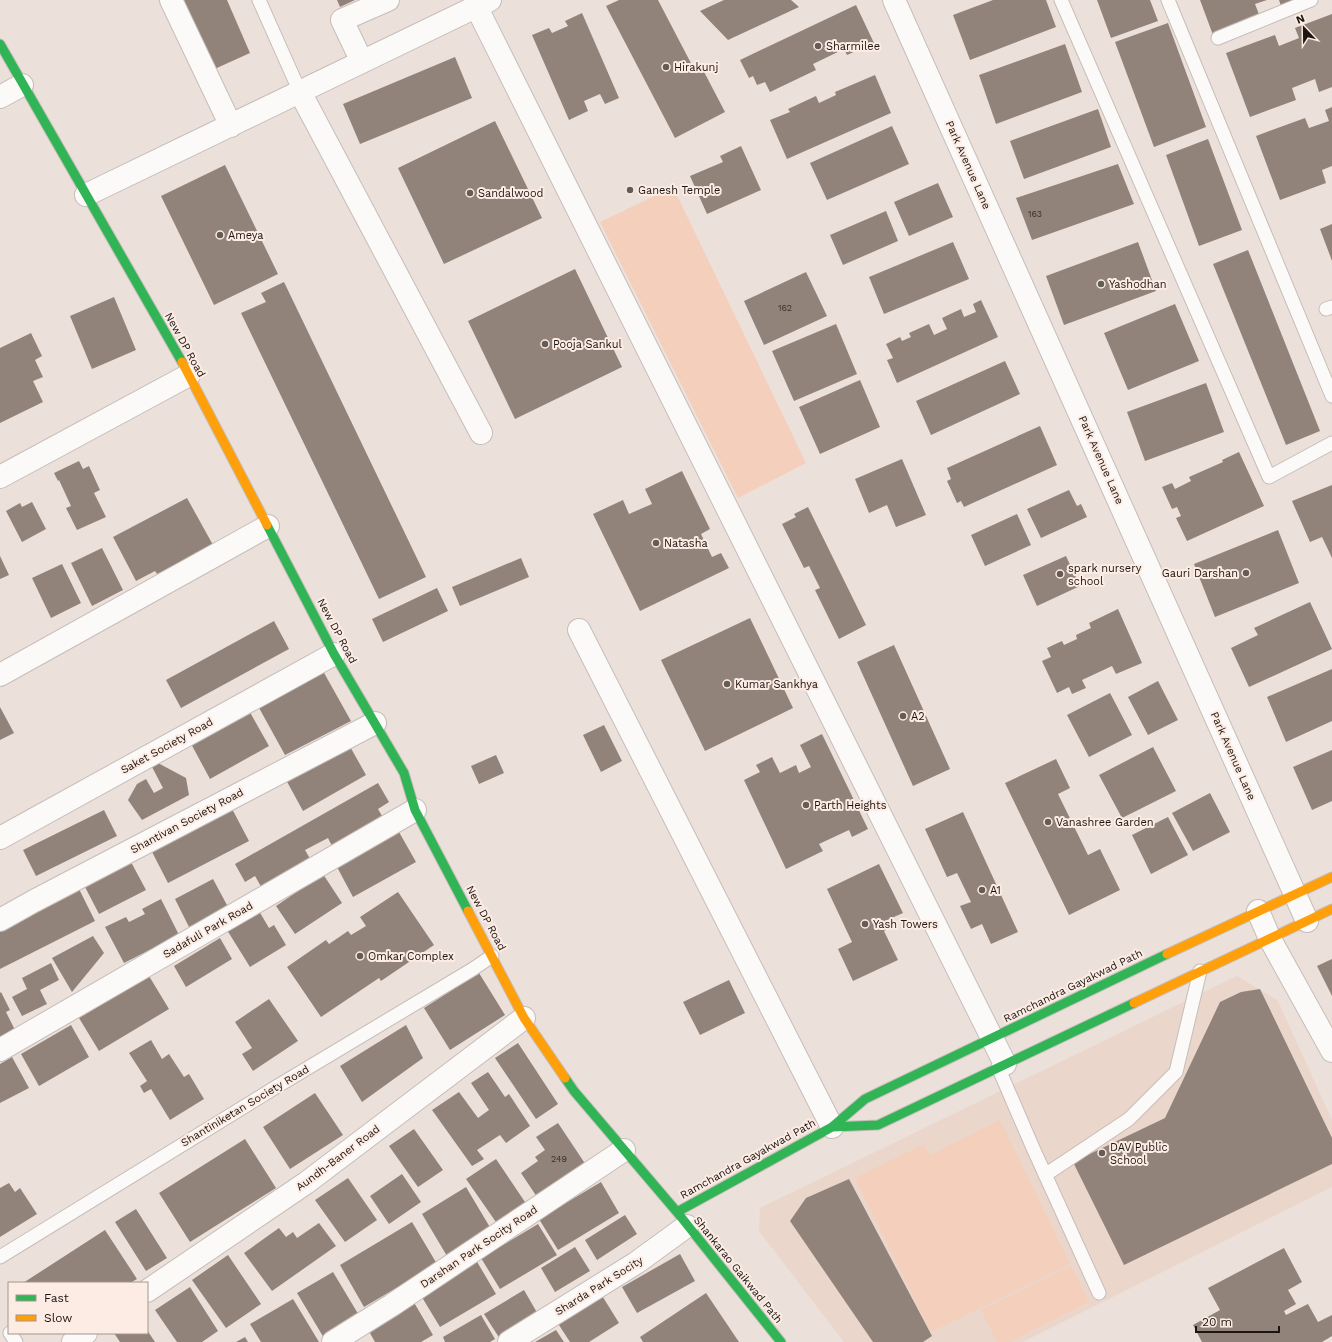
<svg xmlns="http://www.w3.org/2000/svg" width="1332" height="1342" font-family="'Work Sans',sans-serif">
<style>
.built{fill:#ead6cb}
.green{fill:#f4d0bc}
.building{fill:#92837a}
.lines{fill:none;stroke-linecap:round;stroke-linejoin:round}
.lane-casing{stroke:#c6bdb9;stroke-width:15}
.street-casing{stroke:#c6bdb9;stroke-width:24}
.fast-casing{stroke:#c6bdb9;stroke-width:11}
.slow-casing{stroke:#c6bdb9;stroke-width:11}
.lane{stroke:#fcfaf9;stroke-width:13}
.street{stroke:#fcfaf9;stroke-width:22}
.fast{stroke:#30b455;stroke-width:9}
.slow{stroke:#ff9f0a;stroke-width:9}
.poi-dot{fill:#645c57;stroke:#fcece4;stroke-width:1.5}
.labels{text-anchor:middle;dominant-baseline:central;stroke-width:4;stroke-linejoin:round;paint-order:stroke}
.number-label{font-size:9px;fill:#3a302b}
.poi-label{font-size:11px;fill:#1c1511;stroke:#fcece4;text-anchor:start}
.street-label{font-size:11px;fill:#1c1511;stroke:#fcece4}
</style>
<rect width="100%" height="100%" fill="#ebe0da"/>
<path class="built" d="M1237,976L1278,1001L1332,1120V1187L1023,1342H844L759,1231L760,1208Z"/>
<path class="green" d="M673,187L806,463L738,498L600,222Z
M1000,1120L1070,1264L931,1332L855,1178L924,1144L930,1155Z
M1071,1266L1089,1302L1010,1342H997L981,1310Z"/>
<path class="building" d="M175,0H227L250,53L208,72Z
M337,0H355L340,7Z
M619,0H658L694,69L701,66L725,112L675,138L606,6Z
M724,0H791L799,7L728,40L700,11Z
M993,0H1046L1056,27L970,60L953,15Z
M1097,0H1150L1158,21L1111,38Z
M1200,0H1267L1255,4L1260,17L1213,35Z
M1279,0H1305L1282,9Z
M856,5L874,43L847,55L844,49L813,64L816,70L770,92L765,82L757,85L753,76L749,78L740,60Z
M582,13L619,98L605,104L600,94L584,101L588,111L569,120L532,35L549,28L552,33L568,26L565,21Z
M1332,14V87L1319,92L1315,79L1292,88L1296,100L1250,117L1226,53L1275,35L1279,46L1299,38L1295,28Z
M1168,23L1206,127L1154,147L1115,42Z
M1065,44L1082,92L996,124L979,75Z
M455,57L472,98L360,144L343,104Z
M875,75L891,113L787,159L770,120L790,112L788,109L816,96L819,103L836,95L835,92Z
M1332,107V166L1322,170L1326,183L1280,200L1256,136L1305,118L1309,128L1329,121L1325,110Z
M1098,109L1111,147L1024,179L1010,141Z
M495,121L542,218L444,264L398,168Z
M892,126L909,164L827,200L810,163Z
M1208,139L1242,230L1199,246L1166,155Z
M741,146L761,190L707,214L690,176L723,162L720,156Z
M1118,164L1134,204L1032,240L1016,198Z
M225,165L278,274L214,305L161,196Z
M938,183L953,217L909,236L894,202Z
M886,211L898,241L843,265L830,235Z
M1332,224V261L1320,229Z
M953,242L969,279L884,314L869,277Z
M1138,242L1156,291L1064,325L1046,276Z
M1248,250L1320,431L1286,445L1213,264Z
M575,269L622,367L515,419L468,321Z
M806,272L827,316L764,345L744,301Z
M284,282L426,577L379,599L241,313L266,302L261,293Z
M114,297L136,350L92,369L70,316Z
M981,300L998,337L897,383L887,360L893,358L886,344L900,337L902,341L911,337L909,333L929,324L934,335L947,329L942,318L961,309L964,317L976,312L973,304Z
M1175,304L1199,361L1128,390L1104,333Z
M836,324L857,374L794,401L772,351Z
M31,333L42,356L35,360L43,377L33,381L43,402L0,423V348Z
M1005,361L1020,394L931,435L916,401Z
M860,380L880,427L820,454L799,407Z
M1206,383L1224,432L1145,461L1127,412Z
M1040,426L1057,465L964,507L961,501L957,503L947,481L951,479L947,468Z
M1239,452L1264,506L1187,541L1176,518L1181,516L1177,507L1172,509L1162,487L1172,483L1175,489L1191,481L1189,477L1223,462L1222,460Z
M902,459L926,515L896,527L887,505L869,513L855,479Z
M79,461L83,469L89,466L100,490L94,493L106,517L77,530L66,508L71,506L59,480L58,481L54,473Z
M682,471L710,529L701,534L712,557L721,553L729,568L640,611L593,514L623,500L629,514L652,504L645,489Z
M1332,485V558L1322,537L1310,542L1292,501Z
M1069,490L1077,506L1081,504L1087,517L1041,538L1027,509Z
M187,498L213,545L157,574L155,571L136,581L113,537Z
M32,502L46,529L22,542L6,511L20,503L22,507Z
M808,507L866,625L839,639L815,590L820,588L809,566L804,568L782,524L796,517L794,514Z
M1017,514L1031,545L985,566L971,535Z
M1278,530L1299,583L1215,617L1194,564Z
M102,548L123,590L92,606L71,563Z
M0,556L9,575L0,579Z
M1066,556L1080,586L1037,606L1023,575Z
M521,558L529,577L460,606L452,587Z
M62,564L81,603L51,618L32,578Z
M437,588L448,611L383,642L372,619Z
M1310,602L1332,649L1249,687L1231,648L1258,635L1254,628Z
M1118,609L1142,663L1116,674L1112,666L1082,680L1086,688L1072,694L1069,687L1057,693L1042,661L1051,657L1047,648L1062,641L1064,645L1077,639L1076,635L1091,628L1089,623Z
M750,618L793,708L705,751L661,660Z
M274,621L289,649L181,708L166,680Z
M894,645L950,769L913,786L857,662Z
M1332,669V721L1286,742L1267,697Z
M323,671L351,721L285,755L258,706Z
M1158,681L1178,720L1148,735L1128,697Z
M1110,693L1132,735L1089,757L1067,715Z
M0,707L14,733L0,740Z
M247,707L269,746L210,779L189,740Z
M604,725L622,761L601,772L583,735Z
M822,734L868,829L852,837L849,830L819,844L823,851L786,869L744,780L760,772L756,765L772,757L780,773L796,765L799,773L811,767L800,745Z
M348,743L366,775L303,811L285,778Z
M1153,747L1176,791L1122,818L1099,775Z
M1332,750V801L1312,810L1293,767Z
M496,755L504,773L479,784L471,766Z
M1056,759L1070,788L1058,794L1088,855L1100,849L1120,890L1069,915L1005,783Z
M158,763L186,778L189,795L142,820L128,800L137,784L146,779L154,793L163,788L151,765Z
M378,783L389,802L378,809L385,821L334,850L328,838L305,850L312,862L263,890L255,876L245,882L235,864Z
M1210,793L1230,832L1193,851L1172,813Z
M230,805L249,841L168,883L150,848Z
M104,810L117,836L36,876L23,850Z
M963,812L1018,932L991,944L982,924L971,929L960,906L971,902L957,873L947,877L925,829Z
M1168,817L1188,855L1151,874L1132,835Z
M399,832L416,862L353,897L337,867Z
M131,862L146,890L99,914L84,885Z
M879,864L903,913L885,921L889,928L884,931L898,960L853,981L838,949L852,942L827,889Z
M323,874L342,903L295,934L276,906Z
M213,879L228,907L189,927L175,899Z
M78,887L95,921L0,969V927Z
M398,892L434,945L381,981L379,978L321,1017L287,967L326,940L329,944L348,931L351,935L366,926L360,917Z
M161,899L179,935L124,963L105,927L126,917L129,922L145,914L142,909Z
M259,911L269,928L274,925L286,945L250,967L227,930Z
M93,936L104,953L72,992L52,958Z
M220,938L232,959L186,987L174,966Z
M1332,959V996L1317,966Z
M51,963L59,980L40,990L47,1004L22,1016L12,997L27,989L22,978Z
M479,973L505,1015L450,1050L424,1008Z
M149,976L169,1009L99,1051L79,1018Z
M729,980L745,1013L700,1035L683,1002Z
M1260,989L1332,1138V1164L1124,1265L1073,1162L1165,1118L1220,1002L1241,992Z
M1,992L10,1010L6,1012L16,1032L0,1040V993Z
M269,999L298,1041L253,1071L242,1054L252,1048L235,1022Z
M71,1025L89,1057L39,1086L21,1054Z
M406,1025L423,1058L362,1102L340,1066Z
M151,1040L162,1059L169,1054L184,1077L189,1074L204,1099L170,1120L151,1089L144,1093L140,1086L147,1081L129,1053Z
M518,1043L558,1104L536,1119L495,1058Z
M12,1057L29,1088L0,1103V1064Z
M488,1072L505,1097L509,1094L530,1126L506,1143L500,1135L477,1150L484,1159L472,1166L432,1110L459,1092L478,1118L489,1110L471,1083Z
M315,1093L343,1135L290,1169L263,1127Z
M558,1123L586,1165L537,1197L521,1173L538,1161L535,1157L545,1150L536,1137Z
M414,1129L443,1170L418,1187L389,1146Z
M245,1139L276,1188L190,1242L159,1193Z
M496,1159L527,1205L498,1225L466,1179Z
M402,1174L421,1202L389,1224L370,1196Z
M348,1178L377,1220L345,1242L315,1200Z
M849,1179L932,1336L923,1342H873L790,1221L806,1198Z
M601,1182L619,1213L558,1250L539,1219Z
M9,1183L15,1192L20,1188L37,1214L0,1237V1188Z
M466,1187L491,1229L447,1256L422,1214Z
M136,1209L167,1258L146,1271L115,1222Z
M625,1215L637,1234L597,1260L585,1240Z
M412,1222L437,1264L364,1307L340,1265Z
M319,1223L336,1246L272,1291L244,1253L279,1228L286,1237L293,1232L297,1238Z
M538,1224L557,1255L500,1289L481,1258Z
M105,1230L137,1279L130,1283H23Z
M575,1247L590,1271L555,1292L541,1268Z
M1284,1248L1302,1282L1288,1290L1296,1304L1284,1311L1286,1315L1308,1304L1318,1322L1332,1315V1336L1322,1342H1202L1193,1325L1220,1310L1208,1288Z
M680,1254L695,1281L637,1313L622,1287Z
M228,1255L261,1304L226,1328L192,1280Z
M476,1260L496,1294L440,1327L420,1294Z
M333,1272L360,1317L324,1338L297,1293Z
M190,1287L218,1331L202,1342H177L155,1310Z
M524,1290L539,1316L500,1339L484,1314Z
M706,1293L739,1342H643L640,1337Z
M601,1294L619,1323L589,1342H570L557,1322Z
M293,1299L319,1342H261L250,1324Z
M412,1299L433,1335L421,1342H375L366,1326Z
M481,1315L495,1339L490,1342H445L443,1337Z
M147,1330L155,1342H120L114,1333H147Z
M556,1330L564,1342H535Z
M245,1337L248,1342H236Z"/>
<g class="lines">
<defs>
<path id="lane" d="M259,0L300,92
M1061,0L1269,477L1332,443
M1168,0L1332,396
M1218,38L1311,0
M1326,309L1332,307
M998,1067L1033,1148L1099,1293
M1045,1175L1129,1119L1176,1072L1200,971
M0,1257L276,1087L473,969L492,956
M10,1333L16,1342"/>
<path id="street" d="M171,0L231,126
M894,0L1307,921
M476,6L1005,1064
M362,62L342,20L388,0
M300,92L481,433
M0,97L22,85
M86,195L490,0
M0,477L189,375
M579,630L832,1127
M0,675L268,526
M0,838L334,654
M1258,911L1270,939L1332,1051
M0,920L34,901L375,723
M0,1050L415,810
M147,1291L306,1183L524,1018
M73,1342L86,1333
M333,1342L392,1305L624,1150
M509,1342L636,1263L687,1226"/>
<path id="fast" d="M0,44L182,362
M267,525L334,654L404,773L415,810L468,911
M565,1078L574,1091L677,1212L781,1342
M832,1127L878,1125L1134,1003
M677,1212L832,1127L865,1099L1167,954"/>
<path id="slow" d="M182,362L267,525
M468,911L524,1018L565,1078
M1167,954L1332,877
M1134,1003L1332,909"/>
</defs>
<use href="#lane" class="lane-casing"/>
<use href="#street" class="street-casing"/>
<use href="#fast" class="fast-casing"/>
<use href="#slow" class="slow-casing"/>
<use href="#lane" class="lane"/>
<use href="#street" class="street"/>
<use href="#fast" class="fast"/>
<use href="#slow" class="slow"/>
</g>
<g class="poi-dot">
<circle cx="818" cy="46" r="4"/>
<circle cx="666" cy="67" r="4"/>
<circle cx="630" cy="190" r="4"/>
<circle cx="470" cy="193" r="4"/>
<circle cx="220" cy="235" r="4"/>
<circle cx="1101" cy="284" r="4"/>
<circle cx="545" cy="344" r="4"/>
<circle cx="656" cy="543" r="4"/>
<circle cx="1246" cy="573" r="4"/>
<circle cx="1060" cy="574" r="4"/>
<circle cx="727" cy="684" r="4"/>
<circle cx="903" cy="716" r="4"/>
<circle cx="806" cy="805" r="4"/>
<circle cx="1048" cy="822" r="4"/>
<circle cx="982" cy="890" r="4"/>
<circle cx="865" cy="924" r="4"/>
<circle cx="360" cy="956" r="4"/>
<circle cx="1102" cy="1153" r="4"/>
</g>
<g class="labels">
<g class="number-label">
<text x="1035" y="214">163</text>
<text x="785" y="308">162</text>
<text x="559" y="1159">249</text>
</g>
<g class="poi-label">
<text x="826" y="46">Sharmilee</text>
<text x="674" y="67">Hirakunj</text>
<text x="638" y="190">Ganesh Temple</text>
<text x="478" y="193">Sandalwood</text>
<text x="228" y="235">Ameya</text>
<text x="1109" y="284">Yashodhan</text>
<text x="553" y="344">Pooja Sankul</text>
<text x="664" y="543">Natasha</text>
<text x="1068" y="568">spark nursery<tspan x="1068" dy="13">school</tspan></text>
<text x="1238" y="573" text-anchor="end">Gauri Darshan</text>
<text x="735" y="684">Kumar Sankhya</text>
<text x="911" y="716">A2</text>
<text x="814" y="805">Parth Heights</text>
<text x="1056" y="822">Vanashree Garden</text>
<text x="990" y="890">A1</text>
<text x="873" y="924">Yash Towers</text>
<text x="368" y="956">Omkar Complex</text>
<text x="1110" y="1147">DAV Public<tspan x="1110" dy="13">School</tspan></text>
</g>
<g class="street-label">
<text transform="translate(968 165) rotate(66)">Park Avenue Lane</text>
<text transform="translate(185 345) rotate(61)">New DP Road</text>
<text transform="translate(1101 460) rotate(66)">Park Avenue Lane</text>
<text transform="translate(337 631) rotate(62)">New DP Road</text>
<text transform="translate(167 746) rotate(-29)">Saket Society Road</text>
<text transform="translate(1233 756) rotate(66)">Park Avenue Lane</text>
<text transform="translate(187 821) rotate(-28)">Shantivan Society Road</text>
<text transform="translate(486 918) rotate(62)">New DP Road</text>
<text transform="translate(208 930) rotate(-30)">Sadafuli Park Road</text>
<text transform="translate(1073 986) rotate(-26)">Ramchandra Gayakwad Path</text>
<text transform="translate(245 1106) rotate(-31)">Shantiniketan Society Road</text>
<text transform="translate(338 1158) rotate(-37)">Aundh-Baner Road</text>
<text transform="translate(748 1159) rotate(-29)">Ramchandra Gayakwad Path</text>
<text transform="translate(479 1247) rotate(-34)">Darshan Park Socity Road</text>
<text transform="translate(738 1270) rotate(51)">Shankarao Gaikwad Path</text>
<text transform="translate(599 1286) rotate(-32)">Sharda Park Socity</text>
</g>
</g>
<rect x="8" y="1282" width="140" height="52" fill="#fcece4" stroke="#a29690"/>
<rect x="16" y="1295" width="20" height="6" fill="#30b455" stroke="#a29690"/>
<text x="44" y="1302" font-size="12" fill="#1c1511">Fast</text>
<rect x="16" y="1315" width="20" height="6" fill="#ff9f0a" stroke="#a29690"/>
<text x="44" y="1322" font-size="12" fill="#1c1511">Slow</text>
<g transform="translate(1304 28) rotate(338)" stroke="#fcece4" stroke-width="3" paint-order="stroke">
<path d="M0-3L7 15L0 10L-7 15Z" fill="#1c1511"/>
<text y="-6" font-size="11" font-weight="bold" text-anchor="middle" fill="#1c1511">N</text>
</g>
<path d="M1196 1326v6h83v-6" fill="none" stroke="#1c1511" stroke-width="2"/>
<text x="1202" y="1326" font-size="12" fill="#1c1511" stroke="#fcece4" stroke-width="3" paint-order="stroke">20 m</text>
</svg>
